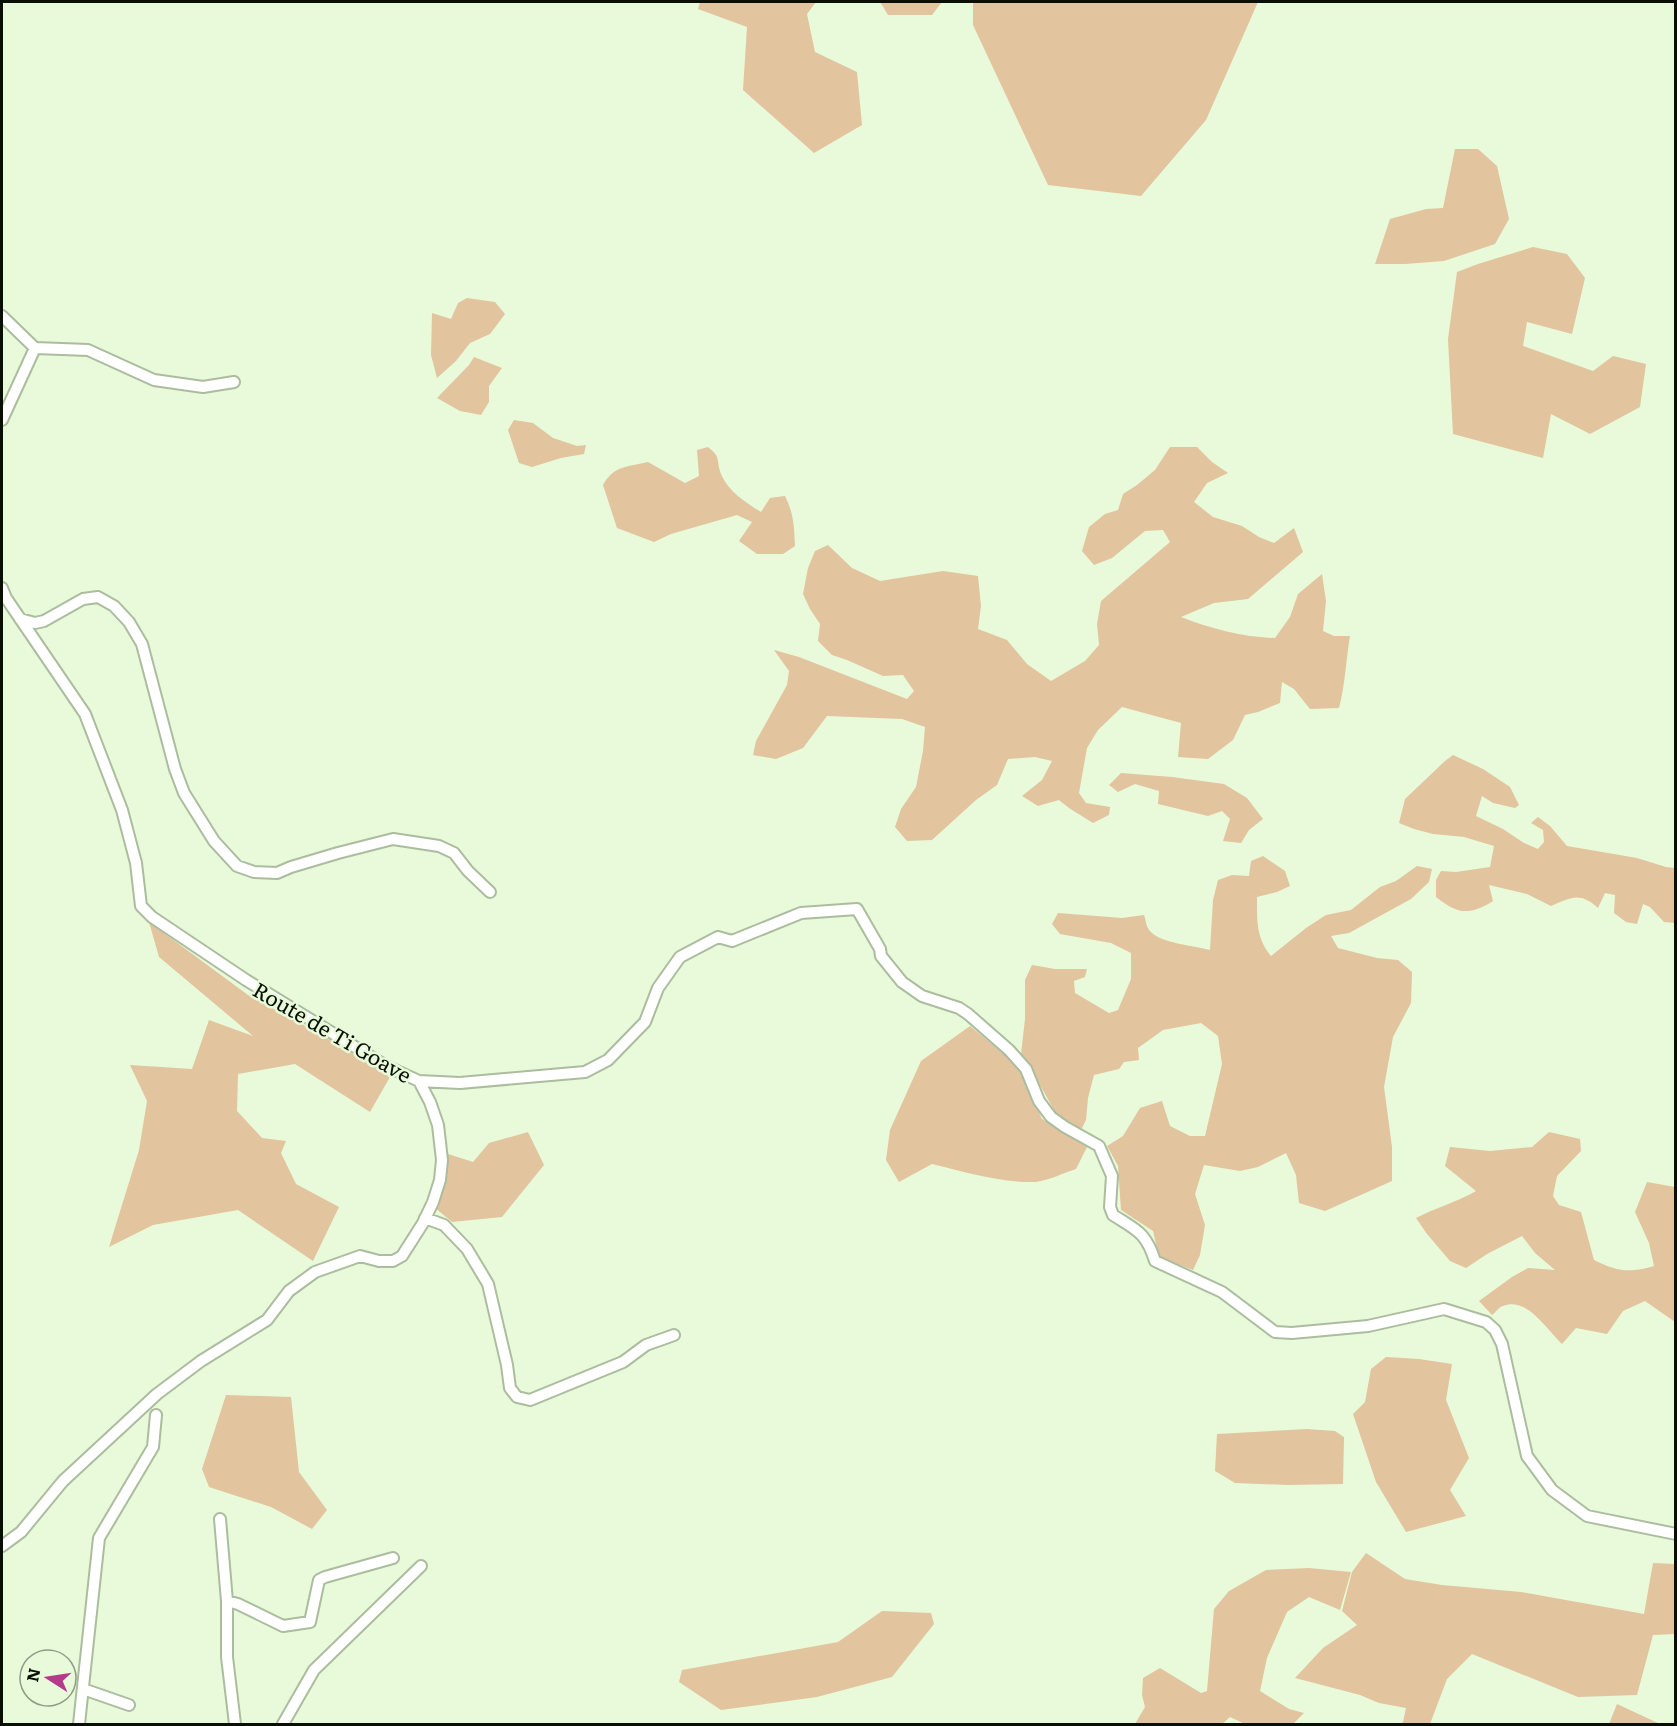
<svg xmlns="http://www.w3.org/2000/svg" width="1677" height="1726" font-family="Literata,serif">
<style>
.green{fill:#e2c49e}
.lines{fill:none;stroke-linecap:round;stroke-linejoin:round}
.minor-casing{stroke:#abbd9e;stroke-width:14}
.minor{stroke:#fff;stroke-width:10}
.labels{text-anchor:middle;dominant-baseline:central;stroke-width:5;stroke-linejoin:round;paint-order:stroke}
.street-label{font-size:21px;fill:#090f05;stroke:#e8fada}
</style>
<rect width="100%" height="100%" fill="#e8fada"/>
<path class="green" d="M700,2H816L807,14L815,52L857,72L862,125L814,153L743,90L747,27L698,9Z
M880,2H942L932,15H888Z
M973,2H1258L1206,120L1141,196L1048,185L973,25Z
M1455,149H1478L1497,166L1509,219L1495,244L1444,261L1405,264H1375L1390,219L1426,209L1443,208Z
M1533,247L1567,254L1585,278L1572,334L1527,322L1523,346L1593,371L1613,356L1646,364L1640,407L1590,434L1551,414L1543,458L1453,434L1448,339L1457,272L1478,264Z
M467,298L495,302L505,314L490,334L470,343L456,361L437,378L431,355L432,313L451,319L458,303Z
M474,357L502,368L489,386V402L481,415L460,411L437,398L469,365Z
M514,420L533,423L553,438L577,446L586,445L584,454L561,458L532,467L519,463L508,430Z
M708,447C721,458 716,457 720,471C726,490 745,502 761,512L770,498L785,496C794,515 794,525 795,546L783,554H757L739,541L752,522L737,515L671,534L654,542L617,528L603,485C614,465 628,467 648,462L685,483L699,476L697,450Z
M1170,447H1197L1212,462L1228,473L1207,483L1194,502L1213,517L1242,526L1259,537L1274,543L1294,528L1303,552L1248,599L1214,603L1181,617C1212,629 1242,637 1275,638L1290,617L1298,594L1322,574L1326,601L1323,631L1334,636H1350C1346,660 1345,685 1339,708L1310,709L1294,689L1282,682L1280,703L1258,712L1245,715L1233,740L1208,759L1178,757L1181,723L1122,707L1098,730L1087,748L1079,793L1086,803L1110,807L1109,815L1093,823L1069,808L1059,800L1038,806L1022,796L1042,780L1052,761L1035,757L1008,759L997,785L976,800L932,840L907,841L895,827L901,809L916,787L923,751L925,727L902,719L827,716L803,748L776,759L753,755L756,741L787,685L789,671L774,650L799,657L907,699L914,691L903,675L883,676L847,660L832,655L818,641L820,624L810,609L803,594L808,568L815,551L828,545L852,568L880,581L943,571L978,576L981,606L978,629L1007,640L1027,664L1051,681L1085,661L1099,645L1097,624L1101,601L1170,542L1163,530L1145,531L1112,558L1094,565L1082,551L1089,527L1105,514L1118,510L1123,494L1137,485L1155,470Z
M1453,755L1483,769L1510,787L1519,805L1515,808L1493,803L1482,796L1476,816L1503,829L1524,843L1538,849L1544,842L1543,830L1531,823L1538,817L1550,826L1567,846L1637,858L1666,867L1675,868V923L1664,922L1650,907L1643,904L1637,924L1626,922L1614,913L1615,895L1605,893L1598,908C1580,892 1572,897 1551,906L1527,894L1489,885L1493,901C1469,916 1457,914 1436,897V880L1441,871L1456,872L1490,867L1494,846L1464,837L1433,834L1414,829L1399,823L1405,799L1445,761Z
M1121,773L1172,777L1224,784L1247,798L1263,819L1249,830L1241,843L1223,841L1230,819L1222,811L1208,816L1158,804L1159,791L1135,784L1118,792L1109,785Z
M1263,856L1285,871L1290,886L1277,892L1257,897C1257,920 1256,938 1271,956L1306,928L1326,915L1351,910L1380,887L1396,881L1417,866L1432,869L1429,882L1411,899L1349,933L1331,936L1338,948L1377,958L1398,960L1412,972L1411,1003L1393,1037L1384,1087L1392,1147V1181L1325,1211L1299,1203L1296,1175L1286,1153L1258,1167L1240,1171L1204,1165L1195,1194L1205,1225L1200,1255L1193,1270L1159,1257L1153,1231L1121,1210L1118,1166L1107,1146L1123,1136L1140,1108L1162,1101L1170,1126L1190,1136H1205L1222,1064L1218,1036L1201,1023L1163,1030L1138,1048L1139,1060L1124,1062L1119,1069L1094,1075L1088,1098L1086,1120L1081,1130L1055,1112L1029,1065L1021,1054L1025,1019V980L1032,965L1055,969H1087L1085,977L1074,981L1075,993L1109,1013L1118,1010L1131,979V953L1111,943L1060,934L1052,924L1058,913L1122,918L1144,915C1146,920 1146,928 1151,932C1161,943 1195,946 1210,950L1213,900L1218,880L1232,875L1249,876L1251,861Z
M149,922L248,995L320,1034L390,1077L370,1112L295,1064L238,1074L237,1111L262,1138L286,1141L281,1153L296,1184L339,1207L313,1261L238,1210L153,1225L109,1247L139,1150L147,1101L130,1065L192,1069L209,1020L253,1036L159,957Z
M970,1026L1017,1065L1042,1119L1087,1147L1076,1169C1063,1173 1048,1181 1035,1182C1001,1183 965,1172 932,1164L899,1182L886,1160L890,1130L921,1061Z
M528,1132L544,1165L502,1217L452,1222L434,1207L445,1153L473,1162L489,1143Z
M1549,1132L1580,1139L1581,1151L1557,1176L1553,1196L1559,1205L1581,1212L1594,1260C1618,1272 1629,1273 1654,1266L1649,1243L1635,1212L1647,1182L1675,1187V1322L1645,1301L1623,1311L1607,1334L1576,1328L1562,1344C1547,1330 1527,1296 1503,1306C1499,1307 1495,1313 1492,1315L1479,1301L1512,1277L1528,1268L1555,1270L1535,1253L1522,1236L1487,1254L1466,1268L1450,1261L1427,1234L1416,1218C1435,1208 1457,1202 1476,1191L1445,1166L1450,1147L1490,1151L1532,1147Z
M1386,1357L1419,1359L1452,1364L1446,1400L1469,1458L1450,1490L1466,1516L1406,1532L1376,1482L1353,1414L1365,1402L1371,1369Z
M226,1395L291,1397L299,1472L327,1510L312,1529L271,1507L209,1487L202,1469Z
M1307,1429L1335,1431L1344,1437L1343,1484L1288,1485L1235,1483L1215,1471L1217,1434Z
M1366,1553L1405,1579L1442,1585L1521,1592L1644,1614L1653,1563L1675,1564V1634L1653,1635L1637,1695L1578,1697L1472,1654L1447,1679L1430,1724H1400L1403,1722L1406,1708L1379,1703L1360,1695L1295,1678L1323,1648L1357,1625L1342,1611L1352,1572Z
M1309,1568L1351,1572L1340,1610L1309,1597L1287,1612L1267,1658L1260,1691L1289,1709L1304,1713L1293,1724H1245L1230,1717L1222,1724H1135L1145,1707L1142,1695L1143,1678L1160,1668L1201,1693L1207,1691L1214,1609L1229,1591L1266,1570Z
M882,1611L931,1613L934,1624L892,1677L817,1697L721,1710L679,1682L682,1670L838,1642Z
M1617,1704L1660,1724H1609Z"/>
<g class="lines">
<defs>
<path id="minor" d="M2,316L35,348L88,350L154,380L203,387L234,382
M2,420L35,348
M2,588L6,598L85,714L122,810L136,863L141,906L152,917L246,980L386,1066L419,1081L460,1083L585,1072L608,1060L645,1022L658,988L680,957L718,937L732,941L801,913L857,909L880,949L881,956L902,982L922,996L959,1008L968,1014L1009,1050L1026,1069L1039,1101L1051,1117L1065,1127L1099,1146L1112,1176L1110,1207L1113,1215C1136,1230 1146,1232 1155,1261L1222,1292L1275,1332L1292,1333L1368,1326L1444,1309L1486,1322L1495,1330L1502,1344L1527,1456L1552,1490L1587,1516L1676,1534
M20,619L35,623L44,621L83,599L98,597L114,606L129,622L142,644L175,769L184,793L214,841L237,866L254,872L277,873L291,867L338,853L393,839L439,846L454,853L468,871L490,892
M425,1218L444,1225L467,1249L488,1284L507,1365L510,1388L517,1397L530,1400L623,1362L646,1345L674,1335
M220,1519L227,1601V1657L235,1724
M2,1546L21,1532L63,1481L157,1394L201,1361L267,1320L289,1291L315,1272L360,1256L379,1261H393L402,1256L423,1223L433,1202L440,1180L442,1160L438,1125L430,1102L419,1081
M227,1601L238,1604L283,1626L310,1622L319,1580L325,1577L393,1558
M83,1689L129,1705
M79,1724L99,1538L153,1447L156,1415
M283,1724L314,1670L421,1566"/>
</defs>
<use href="#minor" class="minor-casing"/>
<use href="#minor" class="minor"/>
</g>
<g class="labels">
<g class="street-label">
<text transform="translate(333 1031) rotate(30)">Route de Ti Goave</text>
</g>
</g>
<rect width="1677" height="1726" fill="none" stroke="#090f05" stroke-width="6"/>
<g transform="translate(48 1678) rotate(282)"><circle r="28" fill="#e8fada" stroke="#8f9c85" stroke-width="1.5"/>
<path d="M0-4.5L10 22L0 15L-10 22Z" fill="#b53a8b"/>
<text y="-9" font-size="16" font-weight="bold" text-anchor="middle" fill="#090f05">N</text>
</g>
</svg>
